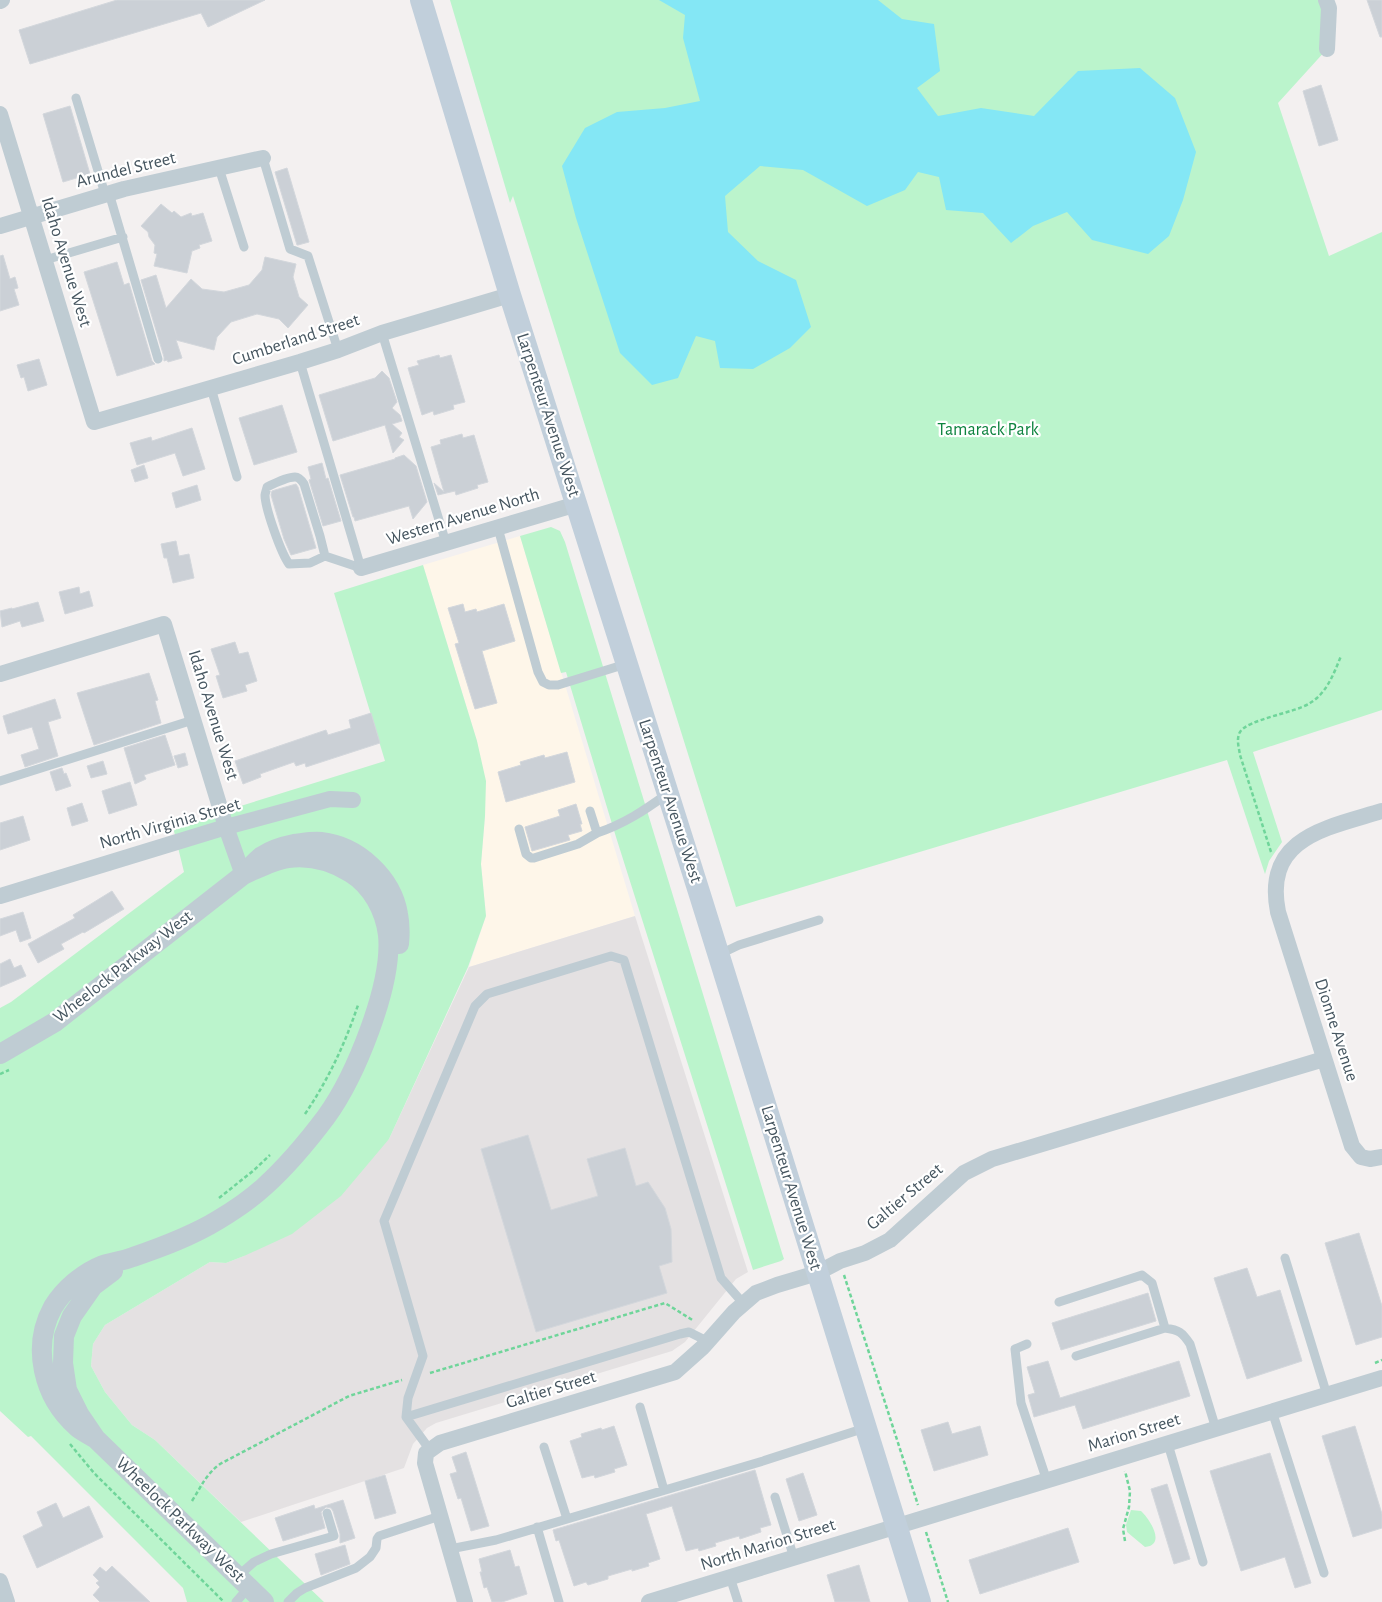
<svg xmlns="http://www.w3.org/2000/svg" width="1382" height="1602" font-family="'Alegreya Sans',sans-serif">
<style>
.commercial{fill:#fef6e9}
.education{fill:#e4e1e2}
.green{fill:#bbf4cc}
.water{fill:#84e7f5}
.building{fill:#cbd0d6;stroke:#d3d7dc}
.lines{fill:none;stroke-linecap:round;stroke-linejoin:round}
.path{stroke:#6fd59a;stroke-width:2.5;stroke-dasharray:4 2.5;stroke-linecap:butt}
.service{stroke:#bfccd3;stroke-width:9}
.minor{stroke:#bfccd3;stroke-width:16}
.tertiary{stroke:#bfccd3;stroke-width:20}
.secondary{stroke:#c1cfdb;stroke-width:22}
.labels{text-anchor:middle;dominant-baseline:central;stroke-width:4.5;stroke-linejoin:round;paint-order:stroke}
.street-label{font-size:18px;fill:#465660;stroke:#fff}
.park-label{font-size:18px;fill:#0e833f;stroke:#fff}
</style>
<rect width="100%" height="100%" fill="#f3f0f0"/>
<path class="commercial" d="M520,536L635,916L469,967L486,916L481,864L485,816L477,741L423,565Z"/>
<path class="education" d="M635,916L748,1272L736,1279L685,1342L672,1351L436,1423L427,1428L413,1444L404,1468L241,1522L155,1440L132,1425L105,1392L91,1366L93,1344L105,1325L210,1262L226,1263L244,1256L389,1139L469,967Z"/>
<path class="green" d="M450,0H1326L1327,49L1278,103L1329,256L1382,232V710L1253,752L1282,842L1269,861L1265,874L1227,760L736,907L513,196L510,203Z
M551,527L560,531L565,542L782,1253L784,1259L781,1261L753,1270L616,837L566,672L561,673L520,536Z
M423,565L477,741L486,781L485,816L481,864L486,916L468,967L389,1139L341,1196L292,1234L244,1256L226,1263L210,1262L105,1325L93,1344L91,1366L105,1392L132,1425L155,1440L324,1602H187L183,1588L31,1436L28,1437L0,1411V1008L11,1002L184,872L173,827L385,761L334,593Z
M1131,1510L1141,1511C1149,1518 1167,1545 1145,1547L1127,1532L1126,1525Z"/>
<path class="water" d="M659,0H878L902,19L934,24L940,71L917,88L938,116L981,108L1034,116L1078,71L1140,68L1175,98L1196,152L1183,200L1169,236L1148,254L1092,240L1067,212L1033,226L1011,243L983,213L946,210L939,177L918,172L905,190L867,206L803,170L760,166L725,196L728,232L758,261L796,280L811,327L790,348L753,369L720,368L715,341L696,336L678,378L652,385L620,353L576,218L562,166L585,128L617,112L665,108L700,101L683,38L685,15Z"/>
<path class="building" d="M117,0H265L208,27L201,13L30,64L19,30Z
M1367,0H1382V37H1380Z
M1321,85L1338,140L1319,146L1303,91Z
M70,106L90,174L63,182L43,114Z
M287,168L309,242L298,245H297L275,172Z
M161,204L172,213L174,211L181,217L191,213L192,216L203,213L212,241L199,245L200,248L192,251L187,273L154,266L157,254L154,253L155,245L149,237L148,232L141,226Z
M3,255L10,279L15,277L18,288L14,289L19,305L0,311V256Z
M265,257L296,264L293,277L299,297L308,305L288,328L279,319L257,314L231,322L217,337L214,350L176,340L182,358L168,362L167,360L164,361V357L141,280L156,275L166,308L191,279L202,289L224,292L249,285L262,270Z
M117,262L124,285L129,283L152,361L155,364L117,376L84,272Z
M439,355L440,358L451,355L465,402L453,405L454,409L434,415L433,411L422,415L408,368L419,365L417,361Z
M39,359L47,385L28,391L24,377L21,378L17,365Z
M382,371L389,378L397,402L392,408L400,415L402,421L392,424L402,433L399,437L404,440L393,453L385,425L333,441L319,395L375,378Z
M282,405L297,452L254,465L239,418Z
M192,428L205,469L183,476L175,453L137,465L130,443L151,437L152,441Z
M462,434L463,438L474,435L488,482L477,485L478,488L456,495L455,491L438,495L434,483L444,492L431,447L441,444L440,440Z
M404,455L416,466L427,502L413,519L409,506L355,521L354,517H353L340,475L395,459V458Z
M322,463L326,479L328,478L341,521L323,526L309,480L311,479L308,467Z
M144,465L148,478L135,482L131,470Z
M296,484L298,487L316,548L291,555L284,539L271,495L272,491L275,490Z
M197,485L201,500L176,508L172,493Z
M176,541L179,556L189,554L194,578L173,583L167,558H164L161,544Z
M79,587L80,594L89,591L93,606L65,614L59,592Z
M38,602L44,621L22,627L20,621L2,627L0,611L12,608V609Z
M463,604L465,612L476,609L477,612L504,604L515,641L482,651L497,703L475,709L455,644L459,643L448,608Z
M235,642L239,654L248,652L257,681L245,685L247,691L223,698L216,676L220,675L211,649Z
M149,673L158,700L155,701L161,723L94,745L77,693Z
M55,699L61,718L48,722L58,756L25,767L21,755L39,749L32,727L8,734L3,716Z
M371,713L380,743L306,767L305,763L296,766L294,762L260,774L261,777L243,784L235,761L326,730L328,735L351,728L349,720Z
M165,735L175,765L144,775L146,779L135,784L124,748Z
M567,752L575,782L506,802L498,772L521,765L520,762L544,755L545,758Z
M185,753L188,765L178,768L174,756Z
M103,761L107,774L91,778L87,766Z
M62,768L64,774L66,773L71,786L56,791L50,772Z
M130,782L137,805L109,814L102,791Z
M82,803L88,821L72,826L67,808Z
M576,804L582,824H580L582,831L568,835L570,840L532,851L525,827L560,816L558,810Z
M23,816L30,840L0,850V823Z
M112,891L124,909L84,933L83,932L61,944L64,949L38,963L28,944L75,918L73,915Z
M23,912L31,938L20,942L16,930L0,936V919Z
M10,959L14,968L21,965L26,976L0,987V964Z
M528,1135L551,1210L598,1196L587,1159L625,1148L636,1186L648,1182L665,1208L671,1229L672,1262L659,1266L667,1293L536,1332L481,1149Z
M1359,1233L1382,1306V1337L1356,1345L1325,1243Z
M1247,1268L1257,1297L1280,1290L1302,1361L1247,1379L1214,1278Z
M1148,1293L1156,1321L1061,1350L1052,1323Z
M1048,1361L1060,1398L1179,1361L1190,1396L1083,1429L1075,1405L1034,1417L1028,1395L1035,1393L1027,1367Z
M948,1422L952,1434L980,1426L988,1455L934,1471L921,1430Z
M614,1426L627,1465L614,1469L615,1472L595,1478L594,1475L582,1478L570,1441L582,1437L581,1434L601,1428L602,1430Z
M1355,1426L1382,1514V1528L1353,1537L1322,1436Z
M466,1452L489,1526L471,1531L461,1498L458,1499L450,1474L457,1472L452,1457Z
M1270,1453L1311,1583L1295,1588L1285,1557L1241,1571L1210,1471Z
M755,1470L771,1525L760,1528L761,1532L740,1539L739,1536L715,1543L716,1546L699,1551L698,1548L686,1551L672,1506L646,1514L660,1559L648,1563L649,1566L632,1571V1569L608,1576V1579L588,1585L586,1582L574,1586L559,1540L556,1541L553,1530Z
M803,1473L817,1515L799,1521L786,1479Z
M385,1475L396,1513L375,1519L365,1481Z
M1167,1484L1190,1559L1174,1564L1151,1489Z
M343,1500L355,1538L340,1543V1534L333,1511L331,1508L326,1507L321,1512L325,1528L283,1541L275,1518L314,1505L315,1509Z
M56,1503L63,1518L89,1506L103,1537L37,1568L23,1536L43,1526L37,1512Z
M1068,1528L1079,1562L980,1594L969,1560Z
M345,1545L350,1564L321,1575L315,1554Z
M510,1550L515,1567L519,1566L527,1594L502,1602H492L487,1587L484,1588L480,1572H482L479,1559Z
M859,1565L870,1602H835L827,1575Z
M112,1566L150,1602H100L93,1595L100,1587L96,1583L99,1581L93,1575L100,1567L106,1572Z"/>
<g class="lines">
<path class="path" d="M1271,852L1240,755C1239,748 1236,739 1240,732C1248,719 1295,713 1310,703C1327,693 1334,673 1341,656
M0,1074L9,1070
M305,1114C328,1080 345,1044 358,1005
M219,1198L253,1171L270,1155
M844,1275L918,1505
M1375,1363L1382,1360
M430,1373L665,1303L694,1321
M70,1444L94,1473L224,1602
M192,1501C201,1487 206,1474 220,1464L349,1396L402,1380
M926,1532L948,1602
M1125,1541L1123,1529L1129,1507L1130,1491L1125,1471"/>
<path class="service" d="M76,98L105,194
M263,158L290,249L308,256L338,350
M219,168L244,247
M109,193L158,359
M45,260L123,237
M382,333L446,543
M300,362L361,568
M211,388L237,477
M498,528L538,672L543,682L549,685H558L626,664
M325,556L310,563L289,564C281,553 265,508 265,495C265,494 267,488 267,487C273,484 288,477 295,477C299,477 302,481 304,484L320,536L325,556L361,568
M0,781L193,720
M519,829L526,854L531,858H534L578,844L597,833L590,811
M597,833C624,824 645,810 667,794
M718,955L739,945L819,920
M1285,1258L1327,1395
M1059,1302L1142,1275L1152,1283L1165,1328
M1027,1344L1015,1349L1021,1403L1047,1481
M1076,1356L1165,1328C1179,1330 1182,1332 1190,1344L1216,1429
M640,1407L664,1490
M1272,1411L1324,1573
M406,1417L680,1334L689,1332L707,1341
M1168,1444L1203,1562
M544,1447L567,1519
M430,1450L406,1417L408,1398L423,1356L384,1221L475,1006L487,994L611,956L624,960L721,1278L743,1303
M775,1497L794,1558
M537,1527L559,1602
M450,1549L496,1540L763,1461L865,1428
M238,1576L254,1562L271,1554L334,1536L327,1513
M730,1577L738,1602
M236,1602L249,1587
M288,1602L297,1593L305,1588L356,1568L370,1557L376,1548L377,1539L379,1536L440,1516"/>
<path class="minor" d="M1326,0L1329,8L1327,49
M0,1L2,0
M0,114L94,422L300,362L338,350L382,333L510,295
M0,226L124,189L263,158
M361,568L577,504
M0,674L164,624L226,827L243,875
M1382,811C1327,828 1263,837 1278,912L1352,1146L1361,1157L1370,1159L1382,1157
M0,896L226,827L330,799L353,800
M0,1581L7,1602
M465,1602L425,1463L426,1453L440,1443L675,1372L703,1347L734,1312L756,1293L777,1285L817,1273L840,1261L865,1253L890,1240L964,1173L992,1159L1324,1059
M649,1602L1382,1378"/>
<path class="tertiary" d="M0,1054L55,1022L243,875C249,869 255,861 262,856C271,850 284,846 294,844C303,843 313,841 321,842C358,846 392,878 398,914C400,924 400,934 399,944
M113,1271L93,1286L72,1316L64,1336L63,1363L67,1390L79,1414L96,1439L264,1602
M96,1439C90,1435 83,1432 77,1427C43,1397 31,1347 53,1307C64,1289 83,1273 103,1265C113,1262 123,1261 133,1257C162,1247 192,1236 218,1220C233,1211 252,1198 265,1186C287,1166 308,1141 326,1117C355,1077 393,985 388,935C385,911 372,886 351,873C332,861 311,855 288,858C273,860 257,869 243,875"/>
<path class="secondary" d="M421,0L510,295L700,895L920,1602"/>
</g>
<g class="labels">
<g class="street-label">
<text transform="translate(126 170) rotate(-14)">Arundel Street</text>
<text transform="translate(66 262) rotate(73)">Idaho Avenue West</text>
<text transform="translate(296 340) rotate(-18)">Cumberland Street</text>
<text transform="translate(548 415) rotate(72)">Larpenteur Avenue West</text>
<text transform="translate(463 517) rotate(-17)">Western Avenue North</text>
<text transform="translate(213 715) rotate(73)">Idaho Avenue West</text>
<text transform="translate(670 801) rotate(72)">Larpenteur Avenue West</text>
<text transform="translate(170 824) rotate(-16)">North Virginia Street</text>
<text transform="translate(123 967) rotate(-38)">Wheelock Parkway West</text>
<text transform="translate(1336 1030) rotate(72)">Dionne Avenue</text>
<text transform="translate(791 1188) rotate(73)">Larpenteur Avenue West</text>
<text transform="translate(905 1197) rotate(-40)">Galtier Street</text>
<text transform="translate(551 1390) rotate(-17)">Galtier Street</text>
<text transform="translate(1134 1433) rotate(-17)">Marion Street</text>
<text transform="translate(180 1520) rotate(44)">Wheelock Parkway West</text>
<text transform="translate(768 1545) rotate(-17)">North Marion Street</text>
</g>
<g class="park-label">
<text x="988" y="430">Tamarack Park</text>
</g>
</g>
</svg>
